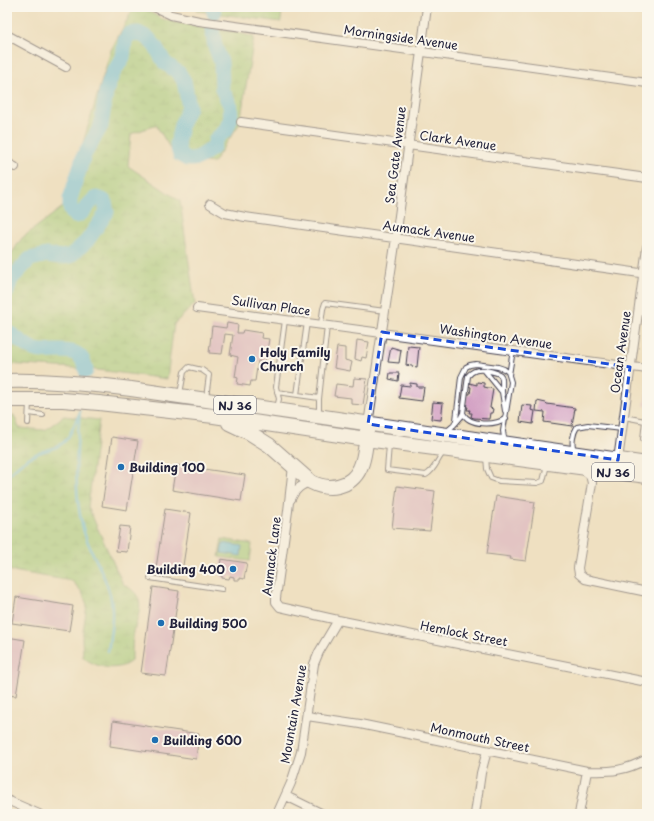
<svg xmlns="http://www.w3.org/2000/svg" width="654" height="821" font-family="'Playpen Sans',sans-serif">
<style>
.wetland{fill:url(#wetland-marsh);stroke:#60785b}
.pitch{fill:#9ecd7b;stroke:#60785b}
.water{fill:#67c2e5;stroke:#447290}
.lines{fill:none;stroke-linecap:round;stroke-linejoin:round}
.stream{stroke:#67c2e5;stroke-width:2.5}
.river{stroke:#67c2e5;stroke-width:15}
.building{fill:#d4a3c5}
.service-casing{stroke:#413e4f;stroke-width:6}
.minor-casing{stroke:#413e4f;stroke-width:10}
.trunk-casing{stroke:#413e4f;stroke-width:16}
.service{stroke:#fff;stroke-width:4}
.minor{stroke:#fff;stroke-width:8}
.trunk{stroke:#fff;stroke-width:14}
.marked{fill:none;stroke:#1d4ed8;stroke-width:3;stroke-dasharray:8 5;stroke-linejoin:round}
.poi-dot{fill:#1f6fb2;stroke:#fbf7ec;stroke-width:1.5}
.labels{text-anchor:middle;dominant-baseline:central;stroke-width:4;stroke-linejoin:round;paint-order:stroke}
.shield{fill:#fbf7ec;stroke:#636270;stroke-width:1}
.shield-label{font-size:11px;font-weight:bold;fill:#22223b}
.street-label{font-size:12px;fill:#22223b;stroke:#fbf7ec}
.poi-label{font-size:12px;font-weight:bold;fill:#22223b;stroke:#fbf7ec;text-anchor:start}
</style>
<defs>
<pattern id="wetland-marsh" width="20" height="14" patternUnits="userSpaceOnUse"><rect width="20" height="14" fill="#9ecd7b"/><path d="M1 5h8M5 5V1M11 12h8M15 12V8" fill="none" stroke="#88b06b"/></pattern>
</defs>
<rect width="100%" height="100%" fill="#fbf7ec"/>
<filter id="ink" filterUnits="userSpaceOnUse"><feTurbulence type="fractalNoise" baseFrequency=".025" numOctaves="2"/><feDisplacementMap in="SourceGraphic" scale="8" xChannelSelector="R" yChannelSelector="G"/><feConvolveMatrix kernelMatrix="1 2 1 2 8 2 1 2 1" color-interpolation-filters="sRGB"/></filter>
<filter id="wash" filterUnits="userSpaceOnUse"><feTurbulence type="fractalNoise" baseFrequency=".012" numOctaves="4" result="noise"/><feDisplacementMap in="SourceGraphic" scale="16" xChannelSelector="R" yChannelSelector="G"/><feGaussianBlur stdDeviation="0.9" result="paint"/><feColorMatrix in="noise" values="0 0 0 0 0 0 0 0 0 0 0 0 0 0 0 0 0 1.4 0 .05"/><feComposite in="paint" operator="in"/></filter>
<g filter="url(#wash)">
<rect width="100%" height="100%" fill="#efe0c1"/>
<path class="wetland" d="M134,7H141L162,19L178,23L235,32L254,37L240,123L213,163L176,158L156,125L131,134L128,166L180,201L195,304L174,324L167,379L90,369L7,364V260L22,238L64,206L111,50Z
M196,7H284L282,10L281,22L197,11Z
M7,415H14L19,428L45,430L64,416L99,420L88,507L123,584C151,599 136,614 133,638C132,646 132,653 132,660C119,673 96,668 83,657L82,638L87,605L82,592L72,581L7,570Z"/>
<path class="pitch" d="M222,539L252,544L250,561L219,557Z"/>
<path class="water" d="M223,543L242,546L241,556L221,553Z"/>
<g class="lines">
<path class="stream" d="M80,411C76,450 73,494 84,532C90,552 103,570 109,591C115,610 111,631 108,651
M7,477C15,467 25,459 36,454C47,449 59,449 67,439C72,432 75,422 79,414"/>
<path class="river" d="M213,7L214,13
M7,292L11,279L30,259L47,255L61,257L70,256L87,241L107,212L105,202L103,200L97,198C87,202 86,214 75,216L73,214L70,207V199L84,155L101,126L106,92L112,75L123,57L125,41L129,34L138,33L148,38L155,46L165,63L179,73L184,81L189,107L181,125L177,145L180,155L187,159H192L198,158L213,148L216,139L226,130L231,118L230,105L222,89L221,62L215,46L212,29
M7,332C17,337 25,347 36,350C55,355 82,341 86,371"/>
</g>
<g id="blocks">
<path class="building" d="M227,323L238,325L237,333H242L243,330L262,333L261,338L269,339L265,362L258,361L255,381H251L250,386L237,384L238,378L235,377L238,357L230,355L233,335L225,334L222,354L209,353L212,326L226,328Z
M357,340L369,342L366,358L362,357L361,361L355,359Z
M408,346L419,347L417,367L406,365Z
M337,347L345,348V360L352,362L350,371L334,368Z
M391,347L401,350L399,363L388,362Z
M390,373H399L398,381L389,379Z
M354,378L367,379L363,405L351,404V398L334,396L336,384L353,386Z
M477,382L484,383V387L493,389L490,408L493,409L492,413H490L489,419L474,418L471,417L472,413H469L470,410H467L468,407H465L467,394H470L471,387L468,386L469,383L477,385Z
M410,383L417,384V387H424L422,401L399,398L401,385L410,386Z
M646,394H647V406H644Z
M537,401L546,403L547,404L575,408L572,426L544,422L545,412L536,411Z
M433,402L443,403L441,420L431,419Z
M522,405L532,406L531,410L535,411L533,424L520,422Z
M112,437L138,441L127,510L102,506Z
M176,465L245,475L241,501L172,490Z
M397,486L435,491L430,531L392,528Z
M496,496L535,502L526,561L510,559L511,557L487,554Z
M165,509L191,513L182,572L156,568Z
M120,526L130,527L127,552L116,551Z
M221,559L247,563L244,579L240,578V580H234V577L230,576L229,579L222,578V576L219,575Z
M153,587L179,591L166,676L141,673Z
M16,597L73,606L69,631L12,623Z
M7,637L25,640L16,696L7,695Z
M113,721L199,734L196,759L110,746Z"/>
</g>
</g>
<g filter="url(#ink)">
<use href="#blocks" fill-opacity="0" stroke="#413e4f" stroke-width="1"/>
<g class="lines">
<defs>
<path id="service" d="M321,324L323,309L325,303L385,311
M485,371L502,392
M509,375L513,350
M277,392L319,398
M180,394L184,372L189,367L202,370L209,375L206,398
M297,395L307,322
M277,408L279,399L276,387L285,320
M29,413L43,415
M463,413C469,426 495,426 506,418
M319,415V399L327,326
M624,417L645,421L643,439L647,443
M28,423L29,402
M455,424L461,417L463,413L468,376C473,370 478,369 485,370C505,374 502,374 502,392C503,398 504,405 505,411
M447,431L454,425L456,420L461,377L466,367L470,365L476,364L498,367L504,369L508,372L511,382L503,431L504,438L506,440
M389,445L387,470L426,475C435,470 437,460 443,453
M574,450C571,444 573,433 577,427L588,425L622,429
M486,457L487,469L491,478L499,481L537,483L543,481L547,465
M150,578L222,589"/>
<path id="minor" d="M154,7L171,15L199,21L647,83
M7,35L66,67
M241,122L647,178
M7,163L15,167
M210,204L225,213L245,217L647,274
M197,308L647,369
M368,424L396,238L427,7
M618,460L647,247
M293,466L288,511L276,598V602L280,607L338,620L647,682
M582,469L590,475L592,483L578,568L579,574L585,579L647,592
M291,499C295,489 301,485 311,482
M307,716L360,724L587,771C611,772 625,771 647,759
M286,796L323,814
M7,800L39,814
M277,814L291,783L301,752L314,664L319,652L338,620
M475,814L481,773L487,751
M579,814L587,771"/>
<path id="trunk" d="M7,381C48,380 90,384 131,389L647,464
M7,400H63L99,403L214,416L366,439L647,476
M229,423L250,433L269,445L311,482C328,491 351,488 360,468C365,458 366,443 367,431"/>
</defs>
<use href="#service" class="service-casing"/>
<use href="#minor" class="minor-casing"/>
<use href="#trunk" class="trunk-casing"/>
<use href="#service" class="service"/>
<use href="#minor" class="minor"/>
<use href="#trunk" class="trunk"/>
</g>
</g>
<path d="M0 0H654V821H0ZM382,332L630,367L618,460L368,424Z" fill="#efe0c1" fill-opacity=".55" fill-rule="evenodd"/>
<path class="marked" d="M382,332L630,367L618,460L368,424Z"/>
<g class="poi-dot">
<circle cx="252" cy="359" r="4"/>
<circle cx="121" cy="467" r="4"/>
<circle cx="233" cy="569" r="4"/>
<circle cx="161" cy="623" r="4"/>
<circle cx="155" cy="740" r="4"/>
</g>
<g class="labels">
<g class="shield">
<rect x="214" y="396" width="42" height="18" rx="3"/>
<rect x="592" y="463" width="42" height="18" rx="3"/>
</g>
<g class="shield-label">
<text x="235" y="405">NJ 36</text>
<text x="613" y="472">NJ 36</text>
</g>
<g class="street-label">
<text transform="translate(401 37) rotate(8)">Morningside Avenue</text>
<text transform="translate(458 140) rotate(8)">Clark Avenue</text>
<text transform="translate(395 155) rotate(-83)">Sea Gate Avenue</text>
<text transform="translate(429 231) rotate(8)">Aumack Avenue</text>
<text transform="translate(271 305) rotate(8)">Sullivan Place</text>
<text transform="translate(496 336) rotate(8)">Washington Avenue</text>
<text transform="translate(620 352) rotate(-82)">Ocean Avenue</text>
<text transform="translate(271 556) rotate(-83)">Aumack Lane</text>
<text transform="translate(464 633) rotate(11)">Hemlock Street</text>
<text transform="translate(293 714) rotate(-80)">Mountain Avenue</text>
<text transform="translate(480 737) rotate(12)">Monmouth Street</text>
</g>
<g class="poi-label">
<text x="260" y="352">Holy Family<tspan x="260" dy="14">Church</tspan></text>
<text x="129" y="467">Building 100</text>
<text x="225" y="569" text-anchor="end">Building 400</text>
<text x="169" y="623">Building 500</text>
<text x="163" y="740">Building 600</text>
</g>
</g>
<rect width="654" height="821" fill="none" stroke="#fbf7ec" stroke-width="24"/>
</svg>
